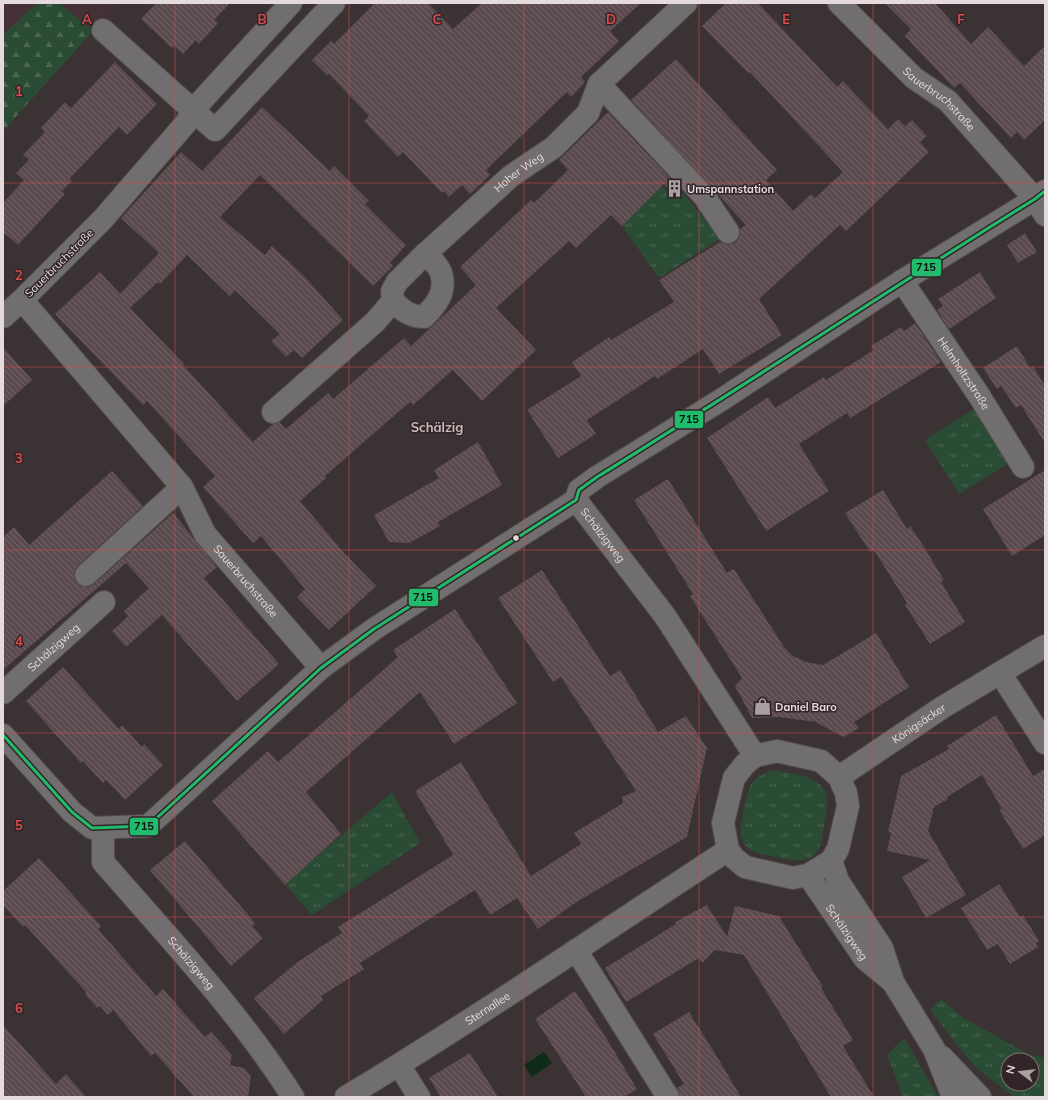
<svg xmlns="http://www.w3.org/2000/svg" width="1048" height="1100" font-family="Mulish,sans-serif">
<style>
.built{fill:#443136}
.grass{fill:url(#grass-tufts);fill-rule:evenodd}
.forest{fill:url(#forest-firs)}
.water{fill:#0e2c18}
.building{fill:url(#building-back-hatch)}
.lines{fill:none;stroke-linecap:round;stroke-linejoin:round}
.street-casing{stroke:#554e4f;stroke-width:24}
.street{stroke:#706e6e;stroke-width:22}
.bus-1-casing{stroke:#322528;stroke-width:6}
.bus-1{stroke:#20bc6c;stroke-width:3}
.grid{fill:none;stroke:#d94c4c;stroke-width:1;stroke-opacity:0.55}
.bus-dot{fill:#e5dbdd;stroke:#322528;stroke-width:1.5}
.labels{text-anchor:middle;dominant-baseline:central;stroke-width:3;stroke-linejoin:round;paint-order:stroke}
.street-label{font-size:11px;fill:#e5dbdd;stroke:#322528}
.poi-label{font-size:11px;font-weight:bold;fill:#e5dbdd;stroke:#322528;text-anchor:start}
.quarter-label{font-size:13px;font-weight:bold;fill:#ccbabd;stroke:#322528}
.grid-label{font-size:13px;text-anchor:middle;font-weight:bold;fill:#d94c4c;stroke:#322528;stroke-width:3;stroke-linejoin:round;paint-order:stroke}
.line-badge{stroke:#322528;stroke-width:1.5}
.pale-badge-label{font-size:11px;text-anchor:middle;font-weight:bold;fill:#111}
</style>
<defs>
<pattern id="grass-tufts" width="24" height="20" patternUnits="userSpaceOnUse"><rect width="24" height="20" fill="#2b4c34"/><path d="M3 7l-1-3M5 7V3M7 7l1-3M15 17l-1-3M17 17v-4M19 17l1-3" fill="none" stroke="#4a6551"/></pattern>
<pattern id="forest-firs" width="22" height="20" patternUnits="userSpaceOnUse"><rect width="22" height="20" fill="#2b4c34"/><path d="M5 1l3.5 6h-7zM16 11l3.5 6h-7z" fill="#4a6551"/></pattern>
<pattern id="building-back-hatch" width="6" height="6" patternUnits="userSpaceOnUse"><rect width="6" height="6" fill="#5b4a4e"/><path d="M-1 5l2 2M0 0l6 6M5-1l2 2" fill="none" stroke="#726467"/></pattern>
</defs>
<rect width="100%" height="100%" fill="#3a3233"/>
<path class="built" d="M3,3H119L3,131Z"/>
<path class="grass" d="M662,186L674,200L683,193L720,239L659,278L622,226Z
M977,407L1011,462L959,494L925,440Z
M773,770C806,777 835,775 825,819C824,828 823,838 820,846C812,867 788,860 772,856C763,854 753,853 747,847C743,843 741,837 741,833C740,824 746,793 751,785C755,777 764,774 773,770Z
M392,792L420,843L312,915L285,884Z
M941,999L962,1017L1028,1054L1045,1058V1097H1014L974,1066L930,1010ZM1008,1060H1032V1084H1008Z
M904,1038L938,1097H903L887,1055Z"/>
<path class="forest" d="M59,3L93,31L3,131V35L36,4Z"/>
<path class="water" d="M544,1052L552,1063L532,1077L524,1065Z"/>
<path class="building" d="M156,3H230L214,20L218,23L199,44L196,40L183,54L174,46L172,48L141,19Z
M375,3H428L453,29L482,3H641L610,31L619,41L581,77L585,82L571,97L567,92L486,170L490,175L470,194L462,185L449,197L444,191L442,193L403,152L398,157L364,121L369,116L329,74L327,75L312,60L331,41L334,44Z
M726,3H758L837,87L843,81L888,129L898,119L905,126L912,120L927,136L920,142L929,152L846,231L840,225L759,299L782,335L719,374L703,349L657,379L655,376L587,420L596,434L558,458L527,410L581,376L572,362L609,337L611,340L674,302L659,280L720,242L728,244L735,243L739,237L740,229L746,225L631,100L676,59L777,170L766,180L793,211L811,194L815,198L843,172L750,72L748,73L702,26Z
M885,3H935L971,44L988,27L1024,66L1045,46V120L1024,140L1017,132L1011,138L960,83L954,88L915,47L905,36L911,29Z
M115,62L157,104L127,135L119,127L70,178L72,181L62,191L65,194L18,245L3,232V203L24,180L16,173L29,160L23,155L45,132L41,128L65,102L71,108Z
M262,107L330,171L334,166L369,201L365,204L406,245L390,263L393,266L373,286L260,175L220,217L265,255L272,246L305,277L343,320L302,358L294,350L286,357L271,341L280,334L235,290L230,296L187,255L160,284L158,282L130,308L184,364L183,365L253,442L273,424L279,422L286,429L328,393L333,399L404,338L411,346L476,285L460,267L531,200L534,203L568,170L559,160L608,112L681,190L674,195L664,184L622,226L611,215L576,248L569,241L496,308L536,350L482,401L453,370L413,405L410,402L389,420L325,476L326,478L300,501L344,553L376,586L329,630L297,597L305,589L261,536L253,543L203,487L215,476L147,401L143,405L55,314L100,272L120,294L159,253L121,218L181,152L202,171Z
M1025,233L1037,252L1018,263L1007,245Z
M980,272L996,298L949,329L937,310L943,306L938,299Z
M915,323L941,362L850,418L847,413L799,444L829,491L766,531L707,438L768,397L775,408L824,377L826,380L874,350L871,346L887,336L901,327L904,331Z
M1017,346L1030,368L1033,366L1045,386V443L1021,405L1016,408L1001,386L997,389L983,368Z
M3,347L32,380L3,406Z
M478,442L502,485L438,522L440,526L409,543L389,542L374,515L439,478L434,470Z
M1045,470V535L1012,556L983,509Z
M112,471L143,506L78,566L74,572V577L77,583L83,587H89L94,584L173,513L217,567L204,578L279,664L237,701L162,615L126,647L112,631L128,616L124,611L149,588L126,563L3,670V537L14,527L29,545Z
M668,479L727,573L734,569L784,647L793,656L806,662L823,665L876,633L909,687L854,722L859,728L843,737L816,722L779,717L752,718L735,686L742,678L690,596L693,594L634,500Z
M883,490L907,529L910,526L924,547L944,580L941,582L965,622L930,644L905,605L907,603L874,550L870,552L845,513Z
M542,570L610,676L620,670L658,732L686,716L707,748L687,837L578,901L538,929L517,898L490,915L475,890L360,963L364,969L321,996L323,1000L284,1034L254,998L299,961L342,933L338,927L453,855L415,791L461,762L531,876L581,844L574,833L623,803L622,797L636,791L561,677L553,682L498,598Z
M455,609L517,703L454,744L420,692L306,792L341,834L285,885L212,801L268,751L278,762L398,657L393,650Z
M63,667L119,729L122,725L142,747L144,744L163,765L125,800L106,780L103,783L83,761L81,763L26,701Z
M996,715L1033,776L1045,769V835L1023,849L999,810L1002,809L982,775L947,797L948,799L934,807L928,831L966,895L926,918L902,877L930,860L887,851L891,833L888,832L901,776L949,749L947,746Z
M185,841L255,923L252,926L263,938L231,966L150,870Z
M39,858L101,926L98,929L156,996L163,989L205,1037L211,1032L232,1055L230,1065L244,1068L251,1076L248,1097H194L155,1053L151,1056L113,1010L108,1015L100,1006L97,1008L85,994L86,992L25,925L23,927L3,905V891Z
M999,884L1020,917L1023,915L1039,941L1036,943L1038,947L1010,964L998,944L987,950L961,908Z
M707,905L727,937L735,906L779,916L823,987L821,988L853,1040L843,1046L874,1097H831L744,955L715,950L702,963L699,958L626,1002L605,968L676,924L675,922Z
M575,991L605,1036L637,1089L624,1097H586L535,1019Z
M689,1012L719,1060L741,1097H680L677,1088L684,1084L653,1034Z
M3,1025L56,1084L66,1074L86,1097H3Z
M470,1053L498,1097H441L429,1078Z"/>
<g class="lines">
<defs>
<g id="street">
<path id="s1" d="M291,3L193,110L186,123L103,219L22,300L182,487L205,534L321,668"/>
<path id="s2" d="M839,3L914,78L948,101L1035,199L1045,215"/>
<path d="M103,30L215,130L334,3"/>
<path d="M599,84L704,196L728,232"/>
<path id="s3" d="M902,281L980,397L1023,467"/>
<path d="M393,301C402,310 410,317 424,317C436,305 447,292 441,273C439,266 430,258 426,253"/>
<path d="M3,317L22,300"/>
<path id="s4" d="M273,412L375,322L393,301L392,291L397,282L422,257L511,176L554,147L588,113L599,84L686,3"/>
<path d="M576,500L579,490L597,477L721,400L902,281L1035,199L1045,191"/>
<path id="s5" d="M576,500L665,616L755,756"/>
<path d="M86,575L182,487"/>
<path d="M1000,673L1045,743"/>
<path id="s6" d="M3,693L104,602"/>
<path d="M3,735L72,812L92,828L148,826L321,668L374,629L576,500"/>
<path d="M777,751L821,761L839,777L846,793L848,806L838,849L831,861L808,875L793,878L745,867L734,858L728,850L723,823L734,778L745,764L755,756Z"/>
<path id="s7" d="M839,777L943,707L1045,646"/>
<path id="s8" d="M103,828V862C169,938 239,1012 293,1097"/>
<path d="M831,861L838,881L882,948L893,982L934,1049L953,1097"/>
<path id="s9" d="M808,875L865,959L893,982"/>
<path d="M576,950L668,1097"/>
<path d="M942,1057L980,1097"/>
<path d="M399,1065L419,1097"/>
<path id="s10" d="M346,1097C476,1019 601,933 728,850"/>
</g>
</defs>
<use href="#street" class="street-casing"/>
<use href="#street" class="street"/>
<defs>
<path id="bus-1" d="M576,500L579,490L597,477C744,386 888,290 1035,199L1045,191
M3,735L72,812L92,828L148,826L321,668L374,629L576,500"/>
</defs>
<use href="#bus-1" class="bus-1-casing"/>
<use href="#bus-1" class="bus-1"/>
</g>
<path class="grid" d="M175,3V1097M349,3V1097M524,3V1097M699,3V1097M873,3V1097M3,183H1045M3,367H1045M3,550H1045M3,733H1045M3,917H1045"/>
<defs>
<symbol id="building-bare" viewBox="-9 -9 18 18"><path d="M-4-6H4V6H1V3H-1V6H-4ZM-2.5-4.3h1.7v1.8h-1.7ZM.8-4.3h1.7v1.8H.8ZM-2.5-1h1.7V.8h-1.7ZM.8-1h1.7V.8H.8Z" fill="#a9a0a2" stroke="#322528" stroke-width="2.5" paint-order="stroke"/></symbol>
<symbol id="shop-bare" viewBox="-9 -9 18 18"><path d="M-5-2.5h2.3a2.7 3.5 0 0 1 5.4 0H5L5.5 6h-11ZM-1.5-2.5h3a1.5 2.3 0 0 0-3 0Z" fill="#a9a0a2" stroke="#322528" stroke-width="2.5" paint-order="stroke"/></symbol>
</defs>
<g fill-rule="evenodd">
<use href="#building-bare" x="662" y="176" width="25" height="25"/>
<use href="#shop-bare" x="750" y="694" width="25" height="25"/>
</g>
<circle class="bus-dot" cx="516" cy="538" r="3.5"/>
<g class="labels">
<g class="street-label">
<text stroke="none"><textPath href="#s2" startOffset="139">Sauerbruchstraße</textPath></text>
<text stroke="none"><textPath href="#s4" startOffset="348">Hoher Weg</textPath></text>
<text transform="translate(59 263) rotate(-45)">Sauerbruchstraße</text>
<text stroke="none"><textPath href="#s3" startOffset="111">Helmholtzstraße</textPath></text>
<text stroke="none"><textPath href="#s5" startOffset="44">Schälzigweg</textPath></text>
<text stroke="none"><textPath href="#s1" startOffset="762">Sauerbruchstraße</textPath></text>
<text stroke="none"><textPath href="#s6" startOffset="68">Schälzigweg</textPath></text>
<text stroke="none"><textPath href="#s7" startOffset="96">Königsäcker</textPath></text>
<text stroke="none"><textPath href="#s9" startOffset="69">Schälzigweg</textPath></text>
<text stroke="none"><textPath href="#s8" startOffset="168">Schälzigweg</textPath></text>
<text stroke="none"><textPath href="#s10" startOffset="167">Sternallee</textPath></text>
</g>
<g class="poi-label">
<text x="687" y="189">Umspannstation</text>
<text x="775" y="707">Daniel Baro</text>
</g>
<g class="quarter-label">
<text x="437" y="427">Schälzig</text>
</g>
</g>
<g class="grid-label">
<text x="87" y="24">A</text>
<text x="262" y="24">B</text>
<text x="437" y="24">C</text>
<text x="611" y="24">D</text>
<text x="786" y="24">E</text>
<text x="961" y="24">F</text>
<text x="19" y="96">1</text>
<text x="19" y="280">2</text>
<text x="19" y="463">3</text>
<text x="19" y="646">4</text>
<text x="19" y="830">5</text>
<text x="19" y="1013">6</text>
</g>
<g class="line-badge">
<rect x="911" y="258" width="31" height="19" rx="4" fill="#20bc6c"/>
<rect x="674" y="410" width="30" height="19" rx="4" fill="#20bc6c"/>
<rect x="408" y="588" width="31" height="19" rx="4" fill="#20bc6c"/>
<rect x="129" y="817" width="30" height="19" rx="4" fill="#20bc6c"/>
</g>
<g class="pale-badge-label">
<text x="926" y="271">715</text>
<text x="689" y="423">715</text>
<text x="423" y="601">715</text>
<text x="144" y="830">715</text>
</g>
<rect width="1048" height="1100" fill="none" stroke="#e5dbdd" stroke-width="8"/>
<g transform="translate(1020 1072) rotate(285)"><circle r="19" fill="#322528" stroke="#7a6e70"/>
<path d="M0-3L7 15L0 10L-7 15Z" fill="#a9a0a2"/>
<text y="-6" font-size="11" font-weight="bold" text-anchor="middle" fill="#e5dbdd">N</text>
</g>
</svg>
